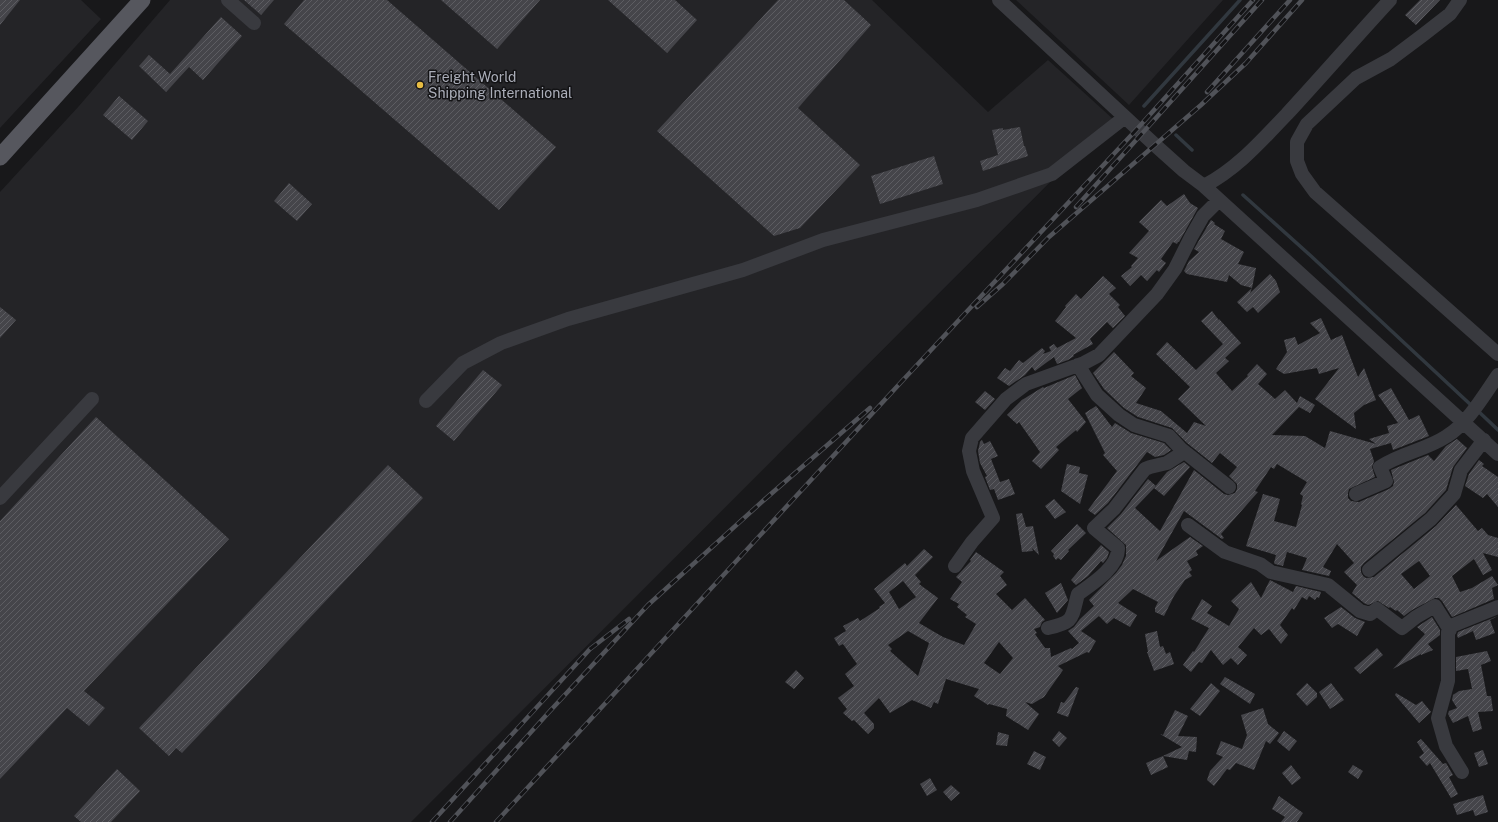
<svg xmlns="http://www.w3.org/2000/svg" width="1498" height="822" font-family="'Public Sans',sans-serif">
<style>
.built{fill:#242427}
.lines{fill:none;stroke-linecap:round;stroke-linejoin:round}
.stream{stroke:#31383f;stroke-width:3.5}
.building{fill:url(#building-hatch);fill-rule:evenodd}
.minor{stroke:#393a3f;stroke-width:14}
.major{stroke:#56575e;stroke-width:17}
.rail-casing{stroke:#505258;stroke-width:4.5}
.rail{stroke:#131315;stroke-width:3;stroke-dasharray:9;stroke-linecap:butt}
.poi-dot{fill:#e7bc43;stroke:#131315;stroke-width:1.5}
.labels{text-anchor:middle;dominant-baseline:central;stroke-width:3;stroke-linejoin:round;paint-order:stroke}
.poi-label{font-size:14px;fill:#abaeb9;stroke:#131315;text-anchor:start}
</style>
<defs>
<pattern id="building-hatch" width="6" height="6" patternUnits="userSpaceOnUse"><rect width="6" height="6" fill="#45454a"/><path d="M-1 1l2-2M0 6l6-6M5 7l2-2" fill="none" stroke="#5d5d62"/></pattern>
</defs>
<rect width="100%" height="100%" fill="#18181a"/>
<path class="built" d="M0,0H81L101,19L0,128Z
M170,0H872L988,112L1048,60L1113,119L411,822H0V192L79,106Z
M1016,0H1223L1129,105Z"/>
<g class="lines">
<path class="stream" d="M1144,106L1240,0
M1176,135L1192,150
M1243,195L1311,256L1472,406
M1477,410L1498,430"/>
</g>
<path class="building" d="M0,0H20L0,25Z
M244,0H274L261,15Z
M304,0H387L556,147L499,210L284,24Z
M441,0H540L497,49Z
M608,0H675L697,20L667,53Z
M778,0H844L871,25L798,108L860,165L800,228L774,236L657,131Z
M1420,0H1440L1416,25L1405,15Z
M221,17L242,36L203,80L189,67L166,92L139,66L149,55L170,74Z
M119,96L148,121L132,140L103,115Z
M1020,127L1024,146H1025L1028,156L983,171L980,161L998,155L992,130L1003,128V130Z
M934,156L943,184L880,204L871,176Z
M289,183L312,204L297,221L274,201Z
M1184,194L1190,203L1198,208L1179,242H1178L1177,244L1173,242L1161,259L1166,263L1159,272L1157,270L1147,281L1141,275L1130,286L1121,276L1132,267L1131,266L1138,258L1129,253L1149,231L1139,222L1161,200L1167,206Z
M1211,220L1215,223L1214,224L1225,231L1221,239L1244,252L1238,264L1256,268L1252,288L1241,285L1229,275L1227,282L1187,274L1184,271L1189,261L1199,252L1194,249Z
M1270,274L1276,281L1280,292L1258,313L1253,307L1247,312L1237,302L1252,288L1250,293Z
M1103,276L1116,288L1109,294L1120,305L1118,307L1125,316L1113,328L1107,322L1090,339L1093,344L1073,355L1074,356L1068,360L1057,364L1054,357L1035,371L1032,367L1025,375L1009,386L997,378L1005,368L1010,371L1019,360L1023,363L1042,348L1045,351L1043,354L1051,351L1049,347L1054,344L1057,348L1076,338L1055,321L1066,307L1065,306L1076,294L1081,299Z
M0,307L16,320L0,338Z
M1212,311L1218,319V320L1219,319L1241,343L1225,358L1229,361L1216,373L1232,391L1248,376L1247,375L1257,364L1267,374L1258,384L1275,399L1285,390L1297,403L1300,396L1315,405L1310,413L1299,407L1272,435L1305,436L1325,448L1330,431L1376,444L1369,439L1389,433L1387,426L1398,423L1378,395L1391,388L1409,420L1419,415L1429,436L1393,450L1391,443L1370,449L1374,461L1372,467L1375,477L1349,489L1348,493V498L1351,501L1359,502L1389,489L1393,486L1394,482L1391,470L1428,455L1434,461L1446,446L1457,439L1467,448L1453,467L1446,490L1425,513L1364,563L1361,567V572L1363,576L1366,578L1374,577L1436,526L1456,505L1478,531L1482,528L1488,535L1498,538V557L1483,553L1492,570L1483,575L1474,559L1452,576L1460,592L1472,588L1492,576L1498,585L1492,588L1494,599L1452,617L1442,601L1439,598H1435L1412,610L1404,616L1397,610L1396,611L1390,607L1389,608L1378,601L1368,605L1364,603L1352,593L1357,585L1344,572L1354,563L1337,544L1323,567L1331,571L1329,576L1302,570L1307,558L1287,552L1283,566L1275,564L1274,563L1276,555L1246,546L1263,494L1280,499L1274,521L1296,527L1302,505L1301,504L1303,496L1300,494L1307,482L1277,464L1274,469L1271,467L1255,491L1258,492L1221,534L1224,538L1222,539L1184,511L1156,561L1190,537L1203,546L1196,551L1198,555L1187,561L1192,570L1189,572L1192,576L1185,580L1174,596L1164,616L1155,612V608L1158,602L1133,589L1118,603L1137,615L1130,627L1114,618L1107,624L1099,616L1081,631L1096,641L1089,653L1087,652L1058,666L1063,670L1044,697L1032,704L1025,702L1039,714L1028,730L1006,716L1007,709L989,704L988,705L974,696L979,689L946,679L938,704L934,702L931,708L912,700L890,713L879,698L864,713L874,724V728L868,734L854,720L852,721L843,713L847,709L838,698L854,686L845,674L857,664L843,644L839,646L834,638L846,631L843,626L858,618L860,621L880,608L879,607L885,603L874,589L905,563L907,566L924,549L933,557L915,575L921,582L919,584L938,598L919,623L943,637L964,645L976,624L965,617L967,615L957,607L959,604L950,599L962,582L956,577L971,561L970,560L976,552L1004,572L1000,576L1007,585L996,594L1012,610L1025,598L1045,620L1042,622L1040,627L1034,629L1037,633L1035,634L1045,648H1050L1051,657L1071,648L1072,649L1079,643L1068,631L1074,627L1080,619L1094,606L1089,600L1116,573L1122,565L1126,556V545L1107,528L1121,514L1148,479L1156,486L1135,508L1160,531L1194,470L1224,494L1228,495L1235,493L1237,489V484L1229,476L1237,467L1220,453L1212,463L1187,443L1172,428L1138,417L1124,408L1104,389L1093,373L1114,352L1134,373L1131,376L1146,388L1136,403L1161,411L1187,433L1194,422L1206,426L1178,399L1190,387L1156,354L1167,342L1196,370L1223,344L1201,321ZM1419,561L1430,576L1414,589L1401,574ZM903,581L916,597L899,609L889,592ZM908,631L929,643L918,676L890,651L892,649L888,645ZM999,642L1013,658L1000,674L984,663Z
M1321,318L1331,340L1342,335L1358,377L1364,368L1376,400L1364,405L1354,413L1356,429L1315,399L1339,368L1319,374L1317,368L1284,374L1276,369L1287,352L1284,340L1295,337L1298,345L1320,333L1310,323Z
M483,370L502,385L454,441L436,426Z
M1075,375L1082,388L1068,399L1086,422L1077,432L1076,430L1056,447L1059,450L1041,469L1032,461L1040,452L1019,422L1017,424L1007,415L1022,400L1043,387L1044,388Z
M985,391L995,399L985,410L975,402Z
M1096,406L1112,427L1115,423L1131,433L1164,443L1171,450L1164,455L1155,457L1147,452L1108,503L1095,515L1088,510L1117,471L1103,455L1105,453L1085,413Z
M96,417L229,539L84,691L105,708L89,726L67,708L0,779V521Z
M982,440L984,444L990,441L998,456L991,459L1000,482L1009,479L1015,494L998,500L994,489L990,490L985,477L987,476L980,463L978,451L980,442Z
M1479,460L1484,464L1482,466L1498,477V507L1487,494L1483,498L1465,486L1469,474Z
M1184,462L1190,467L1164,496L1154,488L1167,472Z
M1067,464L1080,467L1079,473L1088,475L1080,504L1061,491Z
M388,465L423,498L182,753L176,748L169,756L139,728Z
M1054,499L1066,512L1055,519L1045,506Z
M1022,513L1026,527L1033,526L1039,555L1032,548L1033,551L1022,552L1016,514Z
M1077,524L1086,533L1068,550L1069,551L1061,560L1058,558L1056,560L1053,556L1054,554L1051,551Z
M1101,545L1109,552L1107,558L1103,563L1101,561L1088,576L1076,585L1071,580Z
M1270,580L1293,592L1296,586L1321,592L1319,598L1317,597L1315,600L1309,596L1307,600L1302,597L1294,610L1292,608L1280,625L1288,635L1281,644L1269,629L1261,635L1254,628L1238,647L1247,655L1238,665L1231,658L1223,665L1211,650L1202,663L1199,662L1191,672L1183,665L1193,651L1194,652L1209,628L1191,619L1202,599L1212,606L1207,613L1229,626L1239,609L1231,601L1251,582L1261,598Z
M1061,583L1068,600L1057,613L1045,593Z
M1341,607L1355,618L1365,622L1357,636L1338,624L1332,628L1324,618Z
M1498,616L1490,620L1495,633L1476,640L1473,631L1458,638L1457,635L1458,632Z
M1432,617L1440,630V635L1428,644L1433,650L1421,655V654L1393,669L1425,634L1417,627Z
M1157,631L1160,647L1163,646L1166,654L1170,652L1174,664L1154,671L1147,652H1148L1145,634Z
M1377,648L1383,655L1360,674L1354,668Z
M1487,651L1491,661L1481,665L1487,696H1491L1493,711L1478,712L1482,729L1473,732L1468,716L1453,723L1448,714L1449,711L1457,708L1452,700L1453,695L1459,691L1472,689L1468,669L1456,671V657Z
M796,670L804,678L794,689L785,682Z
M1225,677L1255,694L1250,704L1220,684Z
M1211,683L1220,691L1200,716L1190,709Z
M1307,683L1317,693V697L1307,706L1296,694Z
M1331,683L1344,700L1330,709L1319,692Z
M1076,687L1079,688L1068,717L1057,713L1061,702L1064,703Z
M1396,693L1416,705L1422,701L1431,712L1419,723L1395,695Z
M1263,708L1268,724L1279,733L1270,744L1266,741L1254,770L1236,763L1230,770L1227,769L1214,786L1207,780L1210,771L1223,757L1216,754L1221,741L1242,749L1247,735L1241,715Z
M1175,710L1188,716L1178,736L1197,737L1196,752L1189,751L1187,760L1163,756L1182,747L1160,734L1163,735Z
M1059,731L1067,738L1059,747L1052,740Z
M1284,731L1297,741L1289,751L1277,741Z
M998,732L1009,735L1007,746L996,745Z
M1421,739L1443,764L1446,763L1453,775L1449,777L1458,794L1451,798L1430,763L1427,766L1419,757L1424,753L1417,742Z
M1483,750L1488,764L1479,767L1474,753Z
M1034,751L1046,757L1040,770L1027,764Z
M1163,756L1168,767L1151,775L1146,763Z
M1291,765L1301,778L1292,785L1282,773Z
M1353,765L1363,771L1358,779L1348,772Z
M117,769L140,791L111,822H81L74,816Z
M930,778L937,790L927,796L920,784Z
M951,785L960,793L951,801L943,792Z
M1483,795L1488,812L1475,816L1473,810L1457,815L1453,804Z
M1279,796L1303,813L1297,822H1281L1285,817L1272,809Z"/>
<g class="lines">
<path class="minor" d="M228,0L254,23
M999,0L1155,145L1184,171L1204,186L1498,454
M1460,0L1450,14L1423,35L1391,59L1356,78L1307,124L1297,142V161L1302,174L1315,192L1498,354
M1204,186C1238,168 1261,141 1287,114C1322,76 1355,38 1390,0
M1078,365L1097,395L1119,415L1134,425L1169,436L1181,449L1229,487
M426,401L463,363L501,343L568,319L743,270L823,240L977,200L1052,174L1125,117
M1356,494L1386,481L1380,467C1401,453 1426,450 1447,436C1468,423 1484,395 1498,375
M0,498L92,399
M1188,525L1225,552L1260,564L1271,572L1328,585L1360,611L1370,614L1377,609L1402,628L1416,617L1435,606L1450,630
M955,566L972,542L993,518L973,471L969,451L972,438L1006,399L1026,384L1084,363L1099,355L1157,294L1175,269L1191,237L1203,216L1219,200
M1369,570L1431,519L1454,494L1461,470L1484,440
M1048,628C1075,622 1071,619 1078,594C1092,584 1119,567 1118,548L1094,528L1114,509L1145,469L1150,467L1167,463L1184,452
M1462,772L1446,746L1438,718L1448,681V632L1451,626L1498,607"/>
<path class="major" d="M0,157L142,0"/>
<defs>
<path id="rail" d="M1207,92L1290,0
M1076,207L1262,0
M977,307L1003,284L1049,237L1201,105L1246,63L1302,0
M432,822L590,649L629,619
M450,822L550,711L648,605L764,500L870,408
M496,822L904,379L1137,129L1253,0"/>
</defs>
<use href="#rail" class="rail-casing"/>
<use href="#rail" class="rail"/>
</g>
<circle class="poi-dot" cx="420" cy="85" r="4"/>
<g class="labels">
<g class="poi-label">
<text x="428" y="77">Freight World<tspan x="428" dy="16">Shipping International</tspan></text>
</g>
</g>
</svg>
